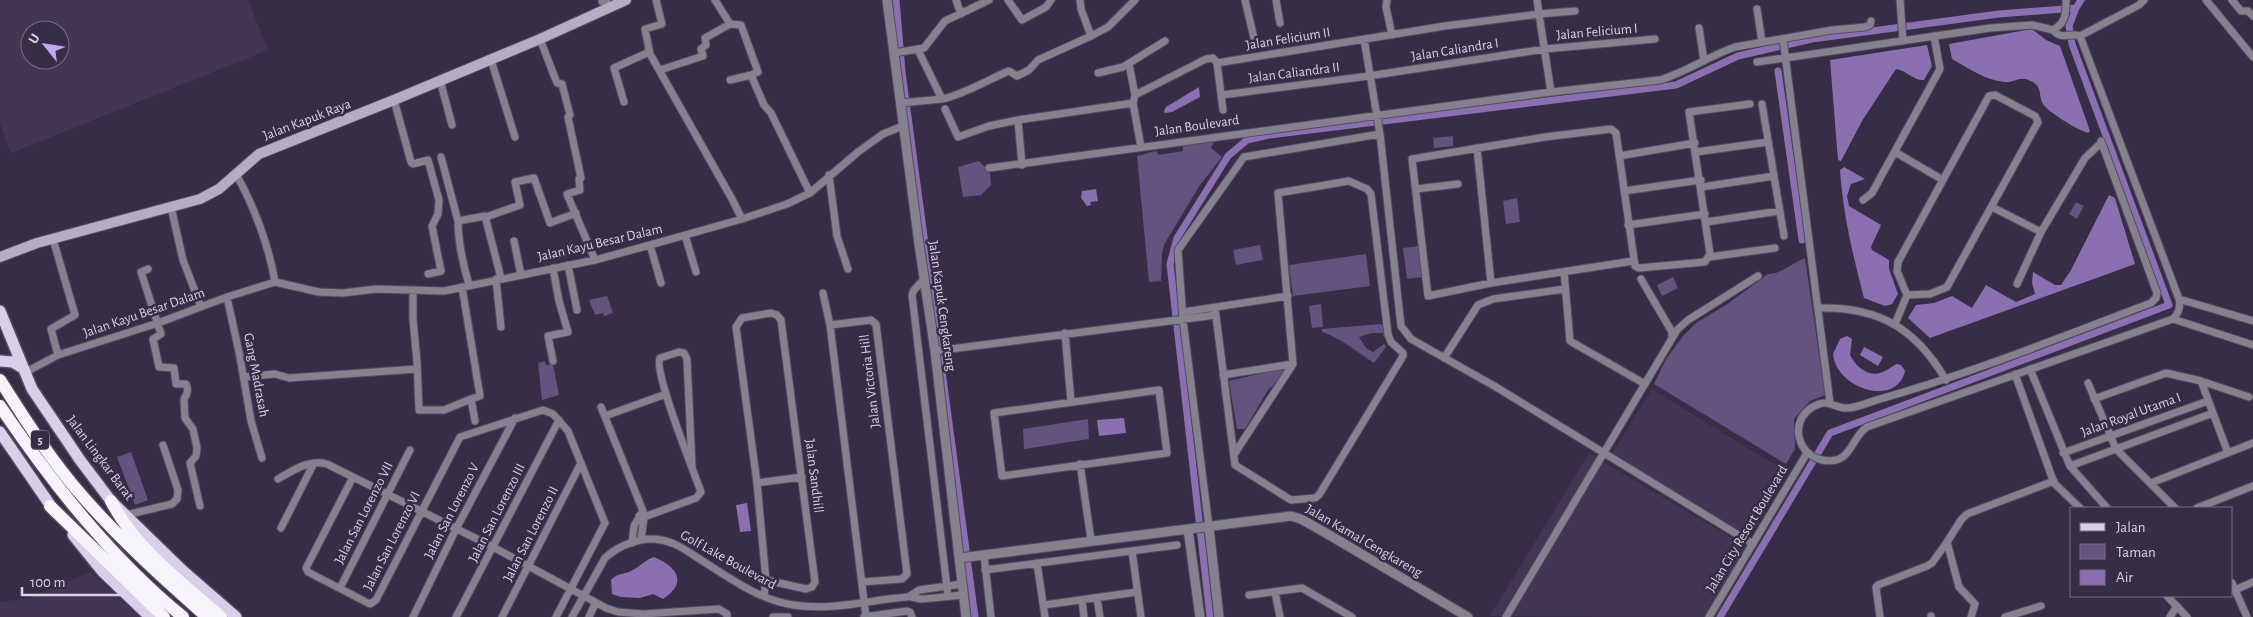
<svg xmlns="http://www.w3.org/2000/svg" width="2253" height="617" font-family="'Alegreya Sans',sans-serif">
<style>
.built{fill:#423654;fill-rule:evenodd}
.green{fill:#64527f}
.water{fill:#8a70b1}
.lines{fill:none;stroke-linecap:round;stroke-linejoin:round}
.canal{stroke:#8a70b1;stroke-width:7}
.minor-casing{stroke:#544b62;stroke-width:9}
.tertiary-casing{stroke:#544b62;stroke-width:11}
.secondary-casing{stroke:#544b62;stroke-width:12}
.primary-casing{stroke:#544b62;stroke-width:14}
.motorway-casing{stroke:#544b62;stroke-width:15}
.minor{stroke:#86818e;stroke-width:7}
.tertiary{stroke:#86818e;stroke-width:9}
.secondary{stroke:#b5adc2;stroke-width:10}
.primary{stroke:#d9cfea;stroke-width:11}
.motorway{stroke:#f6f3fa;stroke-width:12}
.labels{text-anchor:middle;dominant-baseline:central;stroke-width:5;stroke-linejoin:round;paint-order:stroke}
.shield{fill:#372d46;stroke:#a8a1b4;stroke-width:1}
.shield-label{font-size:12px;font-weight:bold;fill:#d9d3e3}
.street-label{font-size:14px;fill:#d9d3e3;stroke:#372d46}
</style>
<rect width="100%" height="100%" fill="#372d46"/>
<path class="built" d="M0,0H248L268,50L11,153L0,124ZM30,30H60V60H30Z
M1652,389L1788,473L1749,537L1612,453Z
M1589,453L1751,550L1710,617L1490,616Z
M90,572L139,617H0V602L29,598Z"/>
<path class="green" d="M1453,136V146L1434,148L1433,138Z
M1214,141L1211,148L1222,157L1200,185L1165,243L1162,253L1161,281L1149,282L1137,156L1156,151L1159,155L1183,151V146Z
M979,161L990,173L991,185L981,195L963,197L958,167Z
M1517,198L1520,222L1506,224L1503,201Z
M2076,202L2084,206L2077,219L2069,214Z
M1260,245L1263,260L1236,265L1233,250Z
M1419,246L1423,277L1407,279L1403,248Z
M1366,254L1370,286L1293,296L1289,265Z
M1805,258L1825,395L1810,401L1794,419L1795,449L1786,464L1654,384L1666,359L1684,335L1696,323L1726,305L1768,274C1781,274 1792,263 1805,258Z
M1673,277L1678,288L1662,296L1657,285Z
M607,296L613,313L604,316L603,313L595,315L589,300Z
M1321,304L1323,327L1312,328L1309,306Z
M1380,324L1384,326L1387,338H1384L1383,333H1372L1359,337L1366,348L1373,352L1384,344L1386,347L1374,363C1357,352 1339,337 1322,332V329Z
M545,361L546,365L553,364L559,395L542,400L538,363Z
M1283,368L1284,375L1268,390L1245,429H1237L1229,381Z
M1088,419L1089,439L1024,449L1023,429Z
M131,452L148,500L135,505L117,457Z"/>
<path class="water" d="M2032,29L2046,40L2060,46L2090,131L2088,133C2078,130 2049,113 2043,104C2038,95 2043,87 2031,81C2019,75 2015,83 2005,82C1987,81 1968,68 1952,59L1949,44Z
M1927,45L1932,66L1924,80C1914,81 1906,70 1896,69L1862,121L1841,161L1838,160L1830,60Z
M1199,87L1200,97L1172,112L1165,113L1164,111L1166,107Z
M1844,167L1865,179L1851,184L1847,196L1849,206L1881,225L1871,247L1872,250L1889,260V269L1898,294L1892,304L1885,306L1864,298C1853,256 1843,214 1840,170Z
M1096,189L1098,201L1090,202L1091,205L1087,206L1081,198L1082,191Z
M2109,195L2115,198L2135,264L1930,338L1908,318L1916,305L1934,303L1952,296L1972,308L1986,285L2016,302L2035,294L2032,283L2033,272L2055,285H2061L2071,270Z
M1847,336L1852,339L1850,355C1856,367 1869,378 1883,372C1888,370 1892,366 1897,364L1901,365L1905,371C1897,408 1836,389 1833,354L1840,339Z
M1864,347L1883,357L1878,366L1860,355Z
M1124,418L1126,433L1099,436L1097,420Z
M747,503L751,531L740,532L736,505Z
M654,557C676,566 689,582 663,599L653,594L640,598L621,597L612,594L611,580C618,572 625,575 633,570C640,566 645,560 654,557Z"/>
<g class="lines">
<path class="canal" d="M896,0L902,72L975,617
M1778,71L1802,240
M1210,617L1170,264L1177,238L1228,156L1247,140L1269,135L1676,85L1738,56L1812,39L1999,14L2076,8L2081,0
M1720,617L1830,433L2169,305L2072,44L2069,26L2076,8"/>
<defs>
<path id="minor" d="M715,0L730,24
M956,0L961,14
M1008,0L1022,20L1046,7L1051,0
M1080,0L1081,9L1091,36
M1245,0L1254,38
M1276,0L1280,23
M1387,0L1386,7L1392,35
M1537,0L1539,14L1575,11
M1900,0L1903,41
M2206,0L2253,57
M2232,0L2241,11H2248L2253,16
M1757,9L1762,42
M1699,28L1704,61
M2053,30C2062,41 2070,32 2080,36L2179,299C2181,307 2179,313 2173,319L1867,427C1850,438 1852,466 1822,460C1798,455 1789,423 1811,408C1829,396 1834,409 1847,408C1857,408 1869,402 1880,399C1972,373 2061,337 2151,303L2156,298L2157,293L2101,141
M2080,36L2139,5L2144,0
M540,39L557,83L562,84L570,115L568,117L581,178L579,179L580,190L567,194L595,260
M1364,39L1380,134L1401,326L1411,339L1496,387L1753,544
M1783,39L1830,403
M918,50L942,99C965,94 987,80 1009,71L1017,76L1029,70L1038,60L1091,36L1108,27L1135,0
M894,53L924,48L945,21L989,0
M650,54L645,29L662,24L656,0
M491,60L515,137
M1757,62L1990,28L2032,25L2053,30C2066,23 2066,13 2066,0
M1129,64L1135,95L1133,103L1141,147
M660,70L703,56L701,49L706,45L705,38L730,24L741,25L758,72L751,75L764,105L771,113L810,193
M1098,73L1123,67L1165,41
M440,80L452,125
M730,80L751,75
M1551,92L1660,80C1686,72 1709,56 1735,47L1832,30L1865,27L1870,25L1871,21
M1135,95L1206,59L1213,58L1217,63L1223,110
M1222,95L1369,76L1545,49L1655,39
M394,100L411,162L413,164L428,160L439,200L438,214L432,226L441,271L428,274
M624,102L614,68L647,53L650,54L732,199L742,219
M901,103L942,99
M1762,104L1784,236
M945,109L958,137L989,126L1018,120
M1477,148L1491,283
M1696,152L1768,142
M1895,152L1943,180
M1619,156L1695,143
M441,157L458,221C458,244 463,264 469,285
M1022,165L1018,120L1133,103
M989,168L1551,92L1539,14L1445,26L1217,63
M236,174C254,206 269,246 275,282
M829,175L837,236L848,269
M1702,187L1774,176
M1416,189L1458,184
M1624,191L1701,180
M1863,200L1872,193L1940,69L1934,36
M171,207L183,260L201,307
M1992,207L2041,232
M486,217L520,205L515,182L534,178L550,223L576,213
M458,221L485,216L501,278
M1706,222L1780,211
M1628,225L1705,214
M685,235L696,272
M53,239L75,315L51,329L58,355
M514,241L521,275
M650,245L661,283
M1709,257L1775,248
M1633,261L1491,283L1428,296L1412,159L1545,137L1611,129L1616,133L1635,266L1639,268L1705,262L1710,254L1689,112L1750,104
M568,265L577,310
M148,269L141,272L161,334L153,339L159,367L174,368L176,384H186C189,389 187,395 184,399L185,418L193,429L197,448L196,456L190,463L200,506
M1564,272L1570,341L1645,384
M496,279L501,327
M924,279L914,290L912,295L948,596
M1641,279L1672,332V338
M2017,284L2041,232L2085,158L2101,143
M462,287L480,396L471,399L475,421
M413,290V319L417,362L419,410H444L471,399
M823,293L830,325
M227,297L240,357L251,421L262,458
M2179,299L2253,321
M1215,308L1235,465L1291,500L1315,498L1319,495L1403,356V353L1391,342L1388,334L1371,194L1367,189L1349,181L1278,193L1293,364L1235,453
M1818,308C1879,306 1916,329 1946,380
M1183,312L1288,296
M2173,319L2253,345
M1895,324L1907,295L1897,271L1898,262L1989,96L1995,95L2035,116L2038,122L1947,287L1930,294L1907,295
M1065,333L1071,402
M935,351L1216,315
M1444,358L1478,305L1493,299L1565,289
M553,361L548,336L568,332L559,301L553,268
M2030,369L2070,466L2107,508
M24,373L58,355L158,323L227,297L275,282L319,292L343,293L376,289L444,291L595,260L650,245L742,219L787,204L810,193L858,152L883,134L903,126
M2015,374L2054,483L2080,508
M1223,375L1293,364
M244,377L275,374L289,378L417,369
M2201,381L2228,453
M2088,383L2116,449L2175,508
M1159,390L1167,453L1002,476L994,413Z
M2094,399L2166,373L2201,381L2249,397
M601,407L643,511L644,517L641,540
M605,416L666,394
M2063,453L2208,401
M1080,464L1091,540
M2070,466L2213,413
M353,477L306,568L308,572L370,604L376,600L460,437L543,410L553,414L568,431L605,523L556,617
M278,479C294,470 309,459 327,464L493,547L606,608L618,612L643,614L719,609L727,614V617
M757,483L802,477
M2151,483L2253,443
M2197,508L2253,486
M126,515L172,504L177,499L178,490L163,445
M639,516L644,517L696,498L701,492C694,472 653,371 660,358L679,352L684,353L687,359L692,466
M1209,527L1183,320L1178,250L1244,157L1380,134
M281,528L314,463
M632,543L634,526L641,514
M1132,551L1141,617
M984,555L991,617
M1037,563L1045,617
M985,570L1177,545
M862,582L902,579L907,574L876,324L871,320L830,325L866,617
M2232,583L2247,617
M340,588L410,450
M2235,590L2253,582
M1275,592L1280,617
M1249,595L1302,588L1352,617
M764,596L766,580L757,483L736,327L742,318L771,313L777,315L781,320L815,582L812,587L806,589L766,580
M910,596L919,590L962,584
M2167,596L2187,617
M1097,598L1100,617
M1082,600L1084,617
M1044,605L1137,592
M1931,616V617
M413,617L456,529L515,418
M456,617L559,420
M502,617L581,463
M572,617L605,558C619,545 642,536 661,540C675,542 687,551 698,558C728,577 759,600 793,605C831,611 870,600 907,597C912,596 917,599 922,599C936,598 950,596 963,595
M589,617L595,604
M773,617H788
M864,617L907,611L910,612L912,617
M1506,617L1677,330L1688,320L1758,276
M1709,617L1807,453
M1880,617L1876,587L1878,585L1927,566L1932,563L1947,542
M1971,617L1975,604L1959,587L1947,542L1961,520L1967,514L2054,481
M2005,617L2041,606
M2170,617L2177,606"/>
<path id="tertiary" d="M887,0L919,244L935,351L966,617
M603,1L606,0
M1209,527L1219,617
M1188,529L1200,617
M960,558L1291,516L1301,519L1331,536L1468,617"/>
<path id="secondary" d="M0,257L37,243L200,199L219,189L259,154L394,100L540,39L626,0"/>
<path id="primary" d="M0,311L32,389L80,460L111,501L183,571L236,617
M0,361L13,362L21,367
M0,432L55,512
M73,535L103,572L150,617"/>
<path id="motorway" d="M0,380C26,421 52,462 84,498C122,541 164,579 207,617
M0,406C53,484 110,557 183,617
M111,501C135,548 182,583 221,617
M50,506L164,617"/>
</defs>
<use href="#minor" class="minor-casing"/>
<use href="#tertiary" class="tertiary-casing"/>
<use href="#secondary" class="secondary-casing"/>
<use href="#primary" class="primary-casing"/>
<use href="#motorway" class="motorway-casing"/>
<use href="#minor" class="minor"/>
<use href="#tertiary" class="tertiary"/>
<use href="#secondary" class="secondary"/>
<use href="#primary" class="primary"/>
<use href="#motorway" class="motorway"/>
</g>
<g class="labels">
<rect class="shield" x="31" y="430.5" width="18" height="19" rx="4"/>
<g class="shield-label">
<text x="40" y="440">5</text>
</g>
<g class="street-label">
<text transform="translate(1597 32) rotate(-5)">Jalan Felicium I</text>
<text transform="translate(1288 39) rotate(-9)">Jalan Felicium II</text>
<text transform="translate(1455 50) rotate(-9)">Jalan Caliandra I</text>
<text transform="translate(1294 73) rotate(-7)">Jalan Caliandra II</text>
<text transform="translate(307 120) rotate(-21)">Jalan Kapuk Raya</text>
<text transform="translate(1197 126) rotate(-8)">Jalan Boulevard</text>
<text transform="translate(600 243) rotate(-13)">Jalan Kayu Besar Dalam</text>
<text transform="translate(942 306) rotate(82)">Jalan Kapuk Cengkareng</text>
<text transform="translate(144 313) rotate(-19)">Jalan Kayu Besar Dalam</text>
<text transform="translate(256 375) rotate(79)">Gang Madrasah</text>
<text transform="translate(870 381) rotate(-97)">Jalan Victoria Hill</text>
<text transform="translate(2131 415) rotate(-20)">Jalan Royal Utama I</text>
<text transform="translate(100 458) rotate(53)">Jalan Lingkar Barat</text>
<text transform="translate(814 476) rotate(83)">Jalan Sandhill</text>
<text transform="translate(452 511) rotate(-63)">Jalan San Lorenzo V</text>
<text transform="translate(364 513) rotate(-63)">Jalan San Lorenzo VII</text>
<text transform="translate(497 513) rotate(-63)">Jalan San Lorenzo III</text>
<text transform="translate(1747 529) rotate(-59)">Jalan City Resort Boulevard</text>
<text transform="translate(531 534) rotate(-63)">Jalan San Lorenzo II</text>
<text transform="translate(392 541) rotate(-63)">Jalan San Lorenzo VI</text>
<text transform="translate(1364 541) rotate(30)">Jalan Kamal Cengkareng</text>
<text transform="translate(728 560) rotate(29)">Golf Lake Boulevard</text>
</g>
</g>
<rect x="2070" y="507" width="162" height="90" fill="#372d46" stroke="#786f85"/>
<rect x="2080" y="523" width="25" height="8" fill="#d9cfea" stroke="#786f85"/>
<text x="2116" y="532" font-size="15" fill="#d9d3e3">Jalan</text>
<rect x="2080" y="544" width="25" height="15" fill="#64527f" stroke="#786f85"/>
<text x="2116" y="557" font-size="15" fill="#d9d3e3">Taman</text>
<rect x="2080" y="570" width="25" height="15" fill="#8a70b1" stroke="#786f85"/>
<text x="2116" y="582" font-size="15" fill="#d9d3e3">Air</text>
<g transform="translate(45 45) rotate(300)"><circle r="24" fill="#372d46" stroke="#786f85"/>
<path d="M0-4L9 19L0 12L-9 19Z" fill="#c4a7f1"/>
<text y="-8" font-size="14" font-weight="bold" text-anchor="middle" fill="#d9d3e3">U</text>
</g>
<path d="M22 587v8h101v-8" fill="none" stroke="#d9d3e3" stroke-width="2.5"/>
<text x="30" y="587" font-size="15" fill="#d9d3e3" stroke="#372d46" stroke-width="4" paint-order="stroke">100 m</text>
</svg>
